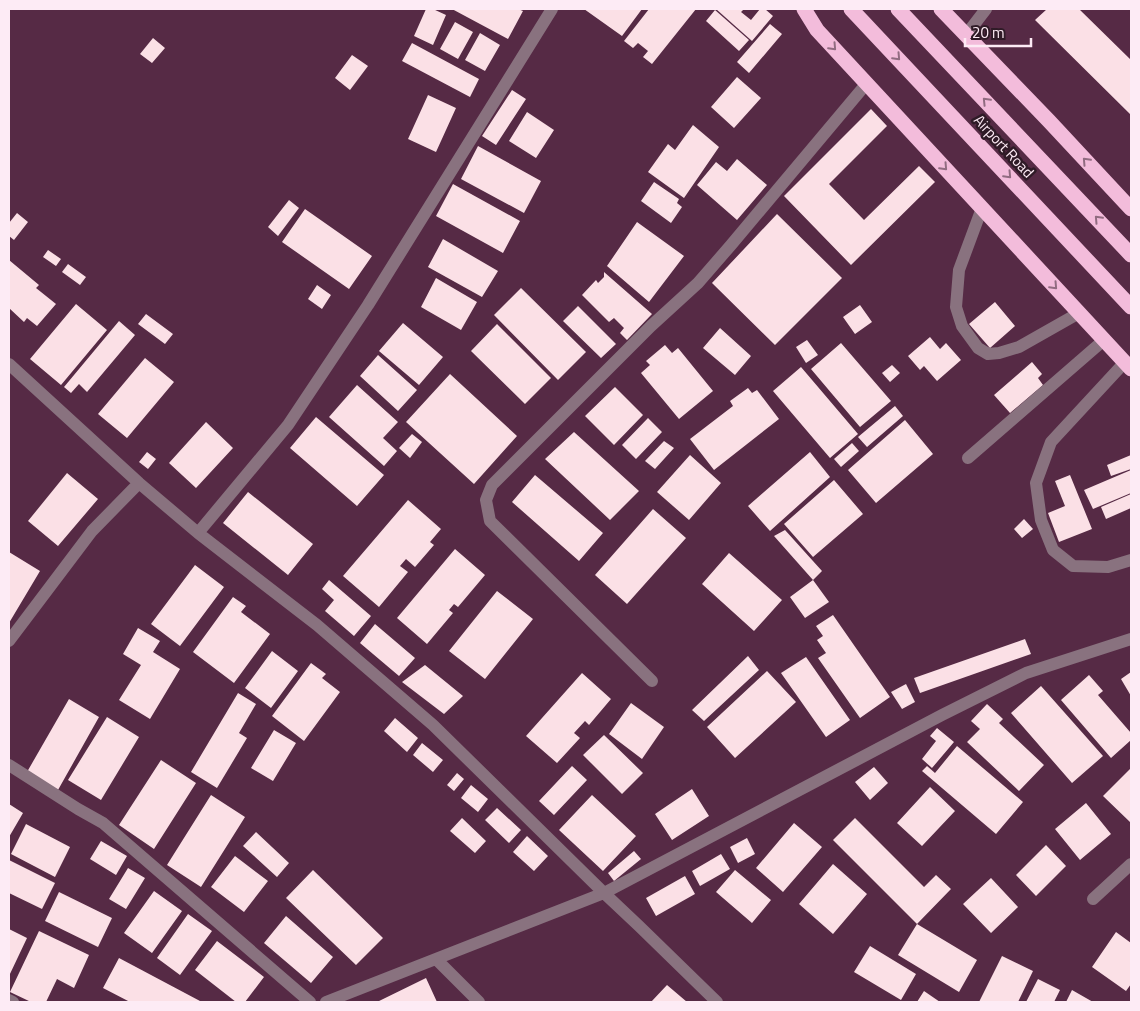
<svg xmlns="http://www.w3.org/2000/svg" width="1140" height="1011" font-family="'Titillium Web',sans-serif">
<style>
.building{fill:#fbe0e6}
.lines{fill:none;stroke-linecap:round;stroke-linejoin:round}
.minor{stroke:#89727f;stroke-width:12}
.highway{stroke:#f3bcdb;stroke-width:15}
.oneway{stroke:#916c81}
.labels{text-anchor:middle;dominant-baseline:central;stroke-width:5;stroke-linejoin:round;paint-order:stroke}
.street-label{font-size:15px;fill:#fdebf5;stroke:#2f1b27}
</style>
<rect width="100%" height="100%" fill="#562a45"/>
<path class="building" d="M426,9H433L446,15L433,45L414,36Z
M452,9H518L523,11L508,39Z
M584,9H642L622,36Z
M649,9H696L652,64L643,57L648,51L638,43L633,48L624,41Z
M716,9H744L741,12L751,20L760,9H765L773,16L752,41Z
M1047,9H1079L1131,60V115L1035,20Z
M715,10L749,40L739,51L706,21Z
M455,22L473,32L458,59L440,49Z
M770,24L782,34L749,73L737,62Z
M480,33L500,45L485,71L465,60Z
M153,38L165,48L152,63L140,54Z
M412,43L479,79L470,97L402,61Z
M352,55L368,66L350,90L335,78Z
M737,77L761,98L734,128L711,107Z
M512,90L526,99L496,145L482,136Z
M428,95L456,108L436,152L408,139Z
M871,109L887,126L829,184L864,220L919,166L935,182L851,265L784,196Z
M527,112L554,130L536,158L509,141Z
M693,125L719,147L684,198L648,172L668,144L675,150Z
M478,146L541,181L524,213L461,179Z
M737,159L767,185L737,220L697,185L716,162L727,171Z
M654,182L679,199L677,203L682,207L671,223L641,201Z
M453,184L520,221L503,253L436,216Z
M289,200L299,208L278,236L268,227Z
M305,209L372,256L349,289L282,242Z
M17,213L28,222L14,240L9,236V223Z
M777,214L842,278L775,345L712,283Z
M637,222L684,256L649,302L607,266Z
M443,239L498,271L482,297L428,267Z
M48,250L61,259L56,266L43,257Z
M9,260L39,285L36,288L56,304L37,326L27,318L24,322L9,308Z
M68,264L86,277L80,285L62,272Z
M604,272L652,314L627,340L620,333L624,328L614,318L609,322L582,295L596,280L598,283L604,277Z
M436,278L477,302L461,330L421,307Z
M317,285L331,295L322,309L308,299Z
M521,288L586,352L558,380L494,315Z
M995,302L1015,326L990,348L969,324Z
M76,304L107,330L61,385L30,359Z
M860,305L872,322L855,334L843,317Z
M578,306L616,344L601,358L563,321Z
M146,314L173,334L165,344L138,324Z
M119,321L135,335L87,392L79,384L71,393L64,387Z
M403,323L443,357L419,385L379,351Z
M497,324L551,378L525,404L471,351Z
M720,328L751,356L735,375L703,348Z
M930,337L940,349L946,343L961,360L937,381L924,366L920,370L908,356Z
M807,340L818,355L806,363L796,347Z
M841,343L891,401L860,427L811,369Z
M665,345L672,353L678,348L713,391L679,419L641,373L650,365L646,361Z
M378,355L417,390L398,411L360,376Z
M145,358L174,382L127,438L98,414Z
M1032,362L1042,374L1038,378L1043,385L1010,413L994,395Z
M892,365L900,373L890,382L882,373Z
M801,367L858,434L830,458L773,391Z
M450,374L517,436L474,484L406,422Z
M357,385L398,422L383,438L397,451L384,466L329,417Z
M615,387L643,415L614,445L585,416Z
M748,388L752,393L757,390L779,419L714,470L690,439L733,406L730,401Z
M895,406L903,416L867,447L858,437Z
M316,417L384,475L357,506L290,448Z
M648,418L662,432L636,459L622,445Z
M905,420L933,454L876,503L848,470Z
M206,422L233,448L196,488L169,463Z
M574,432L639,491L610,520L545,459Z
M412,434L422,442L410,458L399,448Z
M664,441L674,448L655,469L645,461Z
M852,443L859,451L841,467L834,459Z
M147,452L156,459L148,469L139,462Z
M810,452L830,477L770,531L748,506Z
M690,455L721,483L689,520L657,492Z
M1131,455V469L1111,476L1107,465Z
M1131,470V493L1093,509L1084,490Z
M67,473L98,499L58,546L28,521Z
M535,475L603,533L579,561L512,502Z
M1070,475L1092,529L1059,542L1048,513L1065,506L1055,481Z
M834,480L863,514L813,557L784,524Z
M248,492L313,544L288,575L223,523Z
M1131,494V508L1106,519L1101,507Z
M408,500L441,529L430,542L434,545L415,567L406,559L400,566L408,572L379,607L343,576Z
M653,509L686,538L627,604L595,575Z
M1024,519L1033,529L1022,538L1014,529Z
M785,530L822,571L813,580L774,536Z
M455,549L485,575L458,607L454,604L449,610L453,613L427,644L397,618Z
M9,552L40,571L9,623Z
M729,553L782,600L754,631L702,584Z
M195,565L224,587L180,646L151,624Z
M329,580L371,616L354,636L325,611L334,600L322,589Z
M813,580L829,602L805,618L790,597Z
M497,591L533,619L485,679L449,651Z
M233,597L246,606L241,612L270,634L234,683L193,652Z
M833,615L890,697L860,718L818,658L826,653L817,640L823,636L816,626Z
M375,624L415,658L399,676L360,643Z
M138,628L160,641L153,652L180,669L150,719L119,700L141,665L123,654Z
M1025,639L1031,654L920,693L914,678Z
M272,651L298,671L271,708L245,688Z
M748,656L759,670L704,721L692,710Z
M806,657L850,720L826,737L781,673Z
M311,663L326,674L322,678L340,692L304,741L272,716Z
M425,665L463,696L444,714L402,682Z
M767,671L796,702L735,758L707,727Z
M1131,672V696L1121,679Z
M582,673L611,699L589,725L585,721L574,733L580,738L557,763L526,736Z
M1089,675L1103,691L1098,695L1131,733V740L1111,758L1061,700Z
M906,684L915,702L902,709L891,692Z
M1041,686L1103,756L1072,783L1011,713Z
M238,693L256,704L239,733L247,738L217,788L191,772Z
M69,699L99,717L58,790L27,772Z
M631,703L664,727L642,759L609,734Z
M987,704L1003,719L999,723L1044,765L1019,791L967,742L980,729L971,721Z
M107,717L139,737L101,800L68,780Z
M395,718L418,738L407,752L384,731Z
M937,728L954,742L932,768L922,759L936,741L930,736Z
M274,730L296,743L273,781L251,768Z
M604,735L643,773L622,794L583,755Z
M422,743L443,760L433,772L413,755Z
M957,746L1023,802L996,834L922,771L927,766L935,773Z
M161,760L196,783L154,849L119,825Z
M572,766L587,780L554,815L539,801Z
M874,767L888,783L870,800L855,782Z
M1131,768V820L1130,822L1103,796Z
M457,773L464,779L454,791L447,785Z
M471,785L488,799L478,812L461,798Z
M930,787L955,811L922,846L897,823Z
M692,789L709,816L672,840L655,814Z
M211,795L245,817L201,887L167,865Z
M592,795L636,836L603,871L559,830Z
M1086,803L1111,834L1080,860L1055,829Z
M9,804L23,813L9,837Z
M497,808L521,830L509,843L485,820Z
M462,818L486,841L475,853L450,831Z
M855,818L924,887L936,875L951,889L917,924L977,960L959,992L898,955L917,924L833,840Z
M794,823L822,847L783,892L756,868Z
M26,824L70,847L55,877L11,854Z
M256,832L289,863L277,877L243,846Z
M527,836L548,856L534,871L513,852Z
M747,838L755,854L738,863L730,847Z
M101,841L127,856L116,875L90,859Z
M1046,845L1066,866L1036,896L1016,875Z
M634,851L641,859L614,881L608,873Z
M721,854L730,869L700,886L692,871Z
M235,856L268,881L244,912L211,887Z
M9,860L55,883L42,909L9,893Z
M833,864L867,894L833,934L799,904Z
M128,868L145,878L126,909L109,899Z
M313,870L383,938L356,965L286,898Z
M735,870L771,900L752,923L716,892Z
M685,876L695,894L656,916L646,898Z
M991,878L1018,907L991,933L963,904Z
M154,891L182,911L152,953L124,933Z
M59,892L112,918L98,947L45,921Z
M188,914L212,931L180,975L157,958Z
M286,916L333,957L311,983L264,943Z
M9,929L27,938L9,976Z
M39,931L89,955L74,988L57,979L46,1002H31L10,992Z
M1116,932L1131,943V984L1126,991L1092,967Z
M217,941L264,977L245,1002H236L195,970Z
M870,946L916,974L901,1000L854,972Z
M1002,956L1033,971L1018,1002H979Z
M119,958L200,1001L199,1002H130L103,988Z
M426,978L437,1002H377Z
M1038,979L1060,990L1054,1002H1026Z
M667,985L687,1002H651Z
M1072,990L1093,1002H1066Z
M924,991L940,1002H917Z"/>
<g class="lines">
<path class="minor" d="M966,35L986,9
M982,208L959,270L956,307L962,326L978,348L988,354L999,353L1019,347L1079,313
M1125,362L1051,442L1036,483L1041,520L1053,550L1073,566L1108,567L1131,560
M9,364L139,483L198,533L317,625L433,725L604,893L639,926L717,1002
M968,458L1104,340
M198,533L288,425L368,305L552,9
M9,641L92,531L139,483
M652,681L490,521L486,500L492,485L651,326L698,283L731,245L867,83
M9,765L78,809L103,823L310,1002
M1093,899L1131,864
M436,959L479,1002
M9,1000L13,1002
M326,1002L604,893L942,715L1026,673L1131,639"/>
<path class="highway" d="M804,9L817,30L1131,369
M851,9L1131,307
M898,9L1131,255
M941,9L1049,121L1131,209"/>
</g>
<defs><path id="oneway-chevron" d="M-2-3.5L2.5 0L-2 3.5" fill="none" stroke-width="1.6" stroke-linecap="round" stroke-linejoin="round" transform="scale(1.25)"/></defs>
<g class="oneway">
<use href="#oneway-chevron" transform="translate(833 47) rotate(47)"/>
<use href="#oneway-chevron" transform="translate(897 57) rotate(47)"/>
<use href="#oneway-chevron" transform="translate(986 101) rotate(-134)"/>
<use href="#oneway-chevron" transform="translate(1086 161) rotate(-133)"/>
<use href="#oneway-chevron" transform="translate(944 167) rotate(47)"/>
<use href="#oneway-chevron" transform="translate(1008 175) rotate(47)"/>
<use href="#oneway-chevron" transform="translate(1098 219) rotate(-133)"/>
<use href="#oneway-chevron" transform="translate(1054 286) rotate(47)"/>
</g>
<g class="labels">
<g class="street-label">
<text transform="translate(1004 146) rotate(47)">Airport Road</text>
</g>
</g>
<rect width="1140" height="1011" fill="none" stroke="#fdebf5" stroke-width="20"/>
<path d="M965 38v8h66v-8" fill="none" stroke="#fdebf5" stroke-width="2.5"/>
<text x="972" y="38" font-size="15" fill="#fdebf5" stroke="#2f1b27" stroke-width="4" paint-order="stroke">20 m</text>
</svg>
